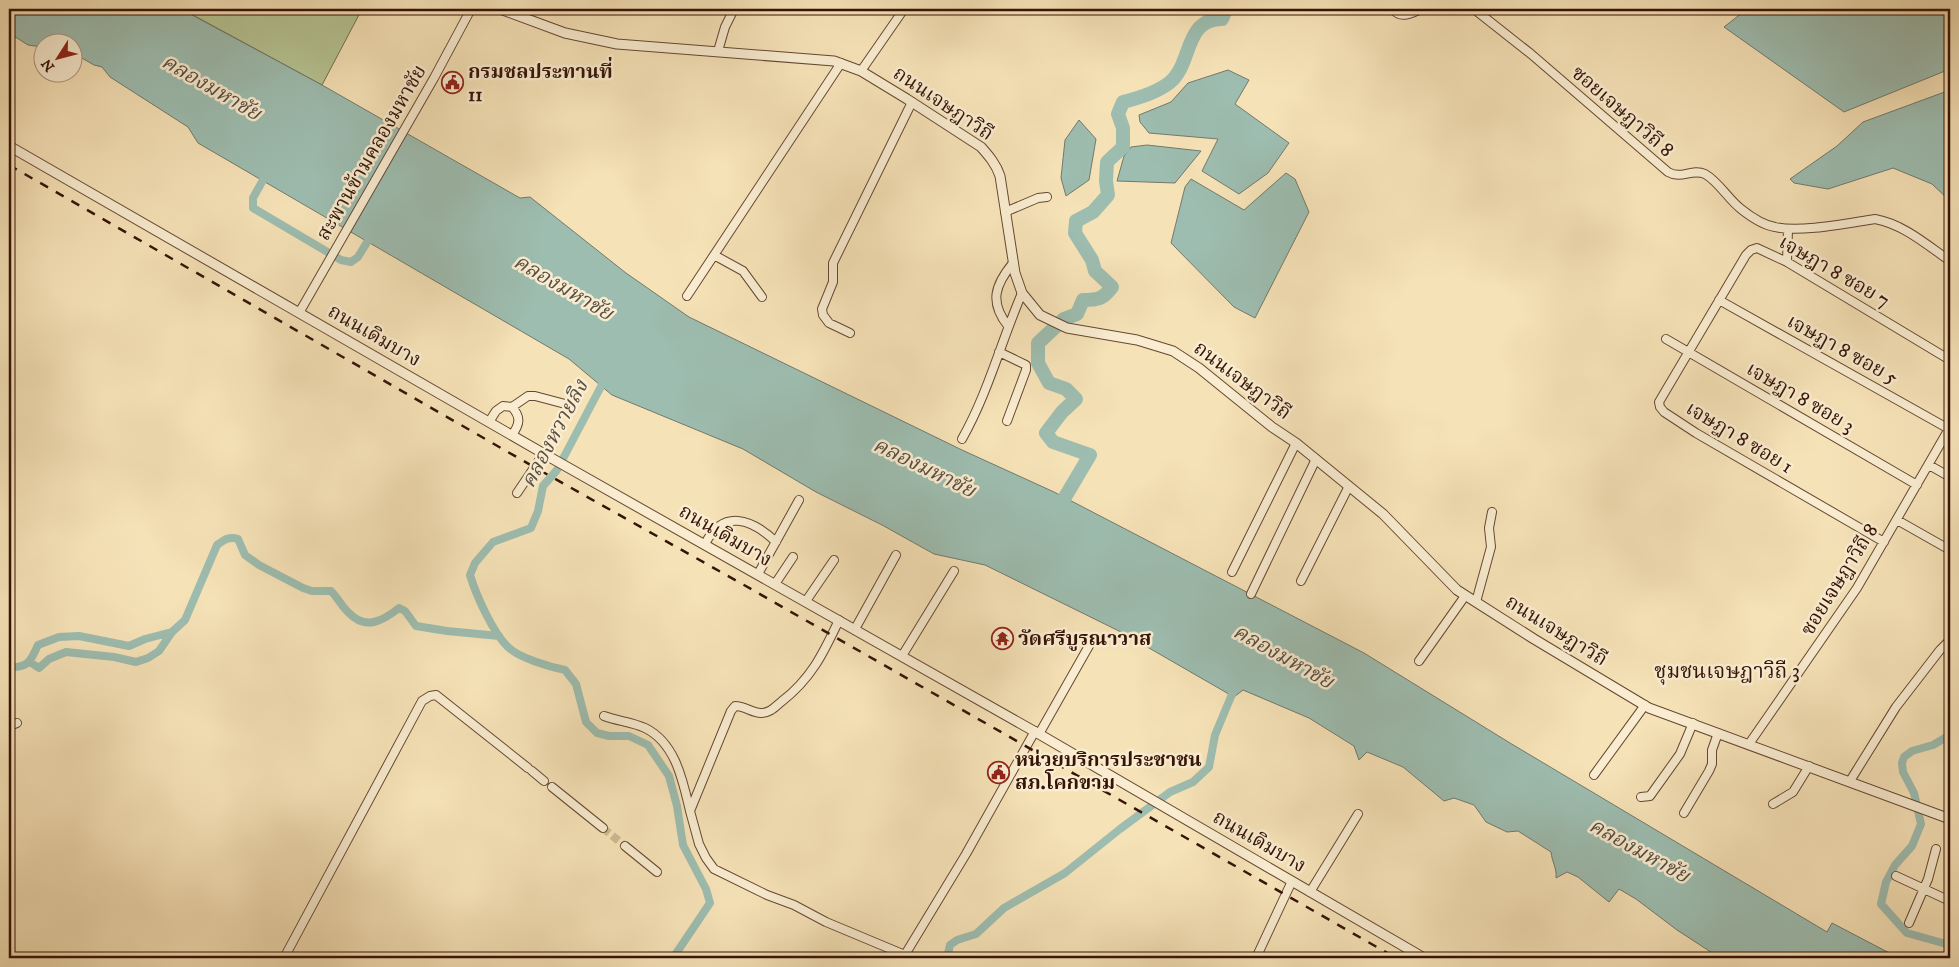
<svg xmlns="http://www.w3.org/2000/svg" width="1959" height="967" font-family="'IM FELL DW Pica','Noto Serif Thai',serif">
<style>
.green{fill:#b6c493;stroke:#766c4c}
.water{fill:#9dbdb0;stroke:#73796c}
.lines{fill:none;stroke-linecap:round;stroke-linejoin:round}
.canal{stroke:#9dbdb0;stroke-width:8}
.river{stroke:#9dbdb0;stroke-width:14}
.minor-tunnel{stroke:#cfb994;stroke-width:8;stroke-dasharray:8 4;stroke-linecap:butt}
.minor-casing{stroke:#654732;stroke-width:10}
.tertiary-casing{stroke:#654732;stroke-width:11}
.minor{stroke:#f9ecd0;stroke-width:8}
.tertiary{stroke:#f9ecd0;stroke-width:9}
.rail{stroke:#351306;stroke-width:2.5;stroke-dasharray:9 9;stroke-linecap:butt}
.labels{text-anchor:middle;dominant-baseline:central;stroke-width:5;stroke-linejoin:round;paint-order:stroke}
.poi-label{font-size:20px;font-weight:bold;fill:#351306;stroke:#f9ecd0;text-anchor:start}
.street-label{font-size:20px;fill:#351306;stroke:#f9ecd0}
.water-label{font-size:21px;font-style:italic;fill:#594e42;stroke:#f9ecd0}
.neighbourhood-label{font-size:21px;fill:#351306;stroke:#f9ecd0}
</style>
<rect width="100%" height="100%" fill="#f6e2b7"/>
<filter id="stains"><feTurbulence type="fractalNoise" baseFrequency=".004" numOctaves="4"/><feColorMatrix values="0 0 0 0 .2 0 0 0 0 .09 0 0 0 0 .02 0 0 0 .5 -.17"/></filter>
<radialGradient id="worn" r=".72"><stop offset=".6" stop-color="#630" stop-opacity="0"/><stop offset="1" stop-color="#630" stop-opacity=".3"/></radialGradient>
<path class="green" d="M197,9H362L322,85L191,14Z"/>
<path class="water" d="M9,9H181L322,85L520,198L530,197L626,273L689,317L962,450L1054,492L1364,653L1510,743L1827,932L1832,923L1899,958H1720L1677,930L1636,899L1619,889L1609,902L1578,877L1567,872L1556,878C1557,868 1552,862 1551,852L1518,831L1507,832L1486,822L1474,805L1454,798L1444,801L1403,767L1367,752L1359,760L1354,746L1309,718L1243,690L1234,697L1123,633L985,565L934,554L882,525L816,492L743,449L612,395L569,359L198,143L188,127L110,77L102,67L94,65L73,53L72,42H42V47L28,45L9,33Z
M1747,9H1950V69L1844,112L1724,27Z
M1228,70L1249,80L1235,104L1289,143L1268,173L1239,194L1202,171L1218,139L1149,133L1140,122L1139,115L1171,102L1188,83Z
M1950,90V201L1932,184L1893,168L1828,189L1794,183L1790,179L1837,146L1863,122Z
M1079,120L1096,139L1089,180L1066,196L1061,178L1065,140Z
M1147,145L1201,151L1175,183L1117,181L1124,156L1131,147Z
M1286,173L1295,179L1309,212L1255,318L1234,307L1171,243L1185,187L1191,179L1244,210Z"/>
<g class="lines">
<path class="canal" d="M268,171L253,198V208L341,260L351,262L358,257L372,234
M606,377L557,470L543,486L538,511L531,528L493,542L475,563L470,575C476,595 493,633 508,647C519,658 550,667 565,670L576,684L586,722L597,733L609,736H629L648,745L669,776L677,806L683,845L706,889L710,903L673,958
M30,662L39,668L49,659L66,652L114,657L136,662L148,658L159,651L172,632L185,620L217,545C224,540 229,536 238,539L245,555L259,565L303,588L312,591H331C338,598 342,607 349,613C366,631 384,620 399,608L405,611L416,626L447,631L499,636
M9,667C28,668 31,661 38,645L59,637L79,636L129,646L145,639L172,632
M1950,735L1933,745L1912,751L1904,757L1902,763L1903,772L1914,793L1921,824L1912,846L1895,865L1886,882L1881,904L1907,933L1950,945
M947,958L950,945L957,940L976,934L1004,908L1065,873L1120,829L1170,792L1193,782L1209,767L1215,735L1235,687"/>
<path class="river" d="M1055,514L1090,455L1053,442L1046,433L1062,412L1076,399L1066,389L1049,383L1038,363V343L1064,319L1077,314L1083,300C1098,300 1103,299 1112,287L1095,271L1092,260L1075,233L1076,221L1093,212L1108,195L1106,181L1107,162L1123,147V128L1118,114L1123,102C1139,98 1156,93 1169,83C1193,65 1183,19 1222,19L1225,12L1224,9"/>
<path class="minor-tunnel" d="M603,828L625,846"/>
<defs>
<path id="minor" d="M1392,9C1401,19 1410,14 1421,9
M1474,9L1531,54L1668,172C1682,180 1691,168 1705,174C1719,182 1728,199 1741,209C1751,217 1763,225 1775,227C1800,233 1848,223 1875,219C1903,224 1927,245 1950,261
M718,51L725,27L734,9
M861,71L904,9
M1005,212L1038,198L1047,197
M714,255L743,271L762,297
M1787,262L1788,229
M687,296L841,63
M1719,300L1949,429
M299,313L434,78L471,9
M1008,326C989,302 995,285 1013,263
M850,333L829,323L823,315L822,309L833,282V263L912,102
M1666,339L1917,485
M999,352L1026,365V370L1007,421
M512,407L528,396H535L569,405
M489,422L496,411L503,406L512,407C521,417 520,424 512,435
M962,439C988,393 1001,342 1022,293
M1929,465L1950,477
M517,493L544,453
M1897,520L1950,550
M1884,542L1696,433L1664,412L1660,407L1659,402L1746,255L1751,250L1757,248L1787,262L1950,360
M705,544C723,509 751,518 776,542
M1232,572L1296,443
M758,574L799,500
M1301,581L1349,486
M775,584L793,557
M1251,594L1316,459
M806,601L834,560
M1476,602L1491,547L1489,528L1492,512
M839,620C823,654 811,679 781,702C775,707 770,713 761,713C752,713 745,706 735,706L731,711L690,811L699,844L706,858L714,869L767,895L794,905L826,922L905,955
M855,629L896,555
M902,656L954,571
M1419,661L1465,596
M604,716C617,721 632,722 645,728C676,743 683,782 690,811
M9,726L17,723
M1039,734L1090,644
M1749,744L1857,588L1950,427
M532,771L544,781
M1594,775L1645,705
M1850,781L1896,707L1940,650L1950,640
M9,787V789
M552,787L603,828
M1641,797L1650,796L1680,754L1693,723
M1773,804L1793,792L1809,766
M1684,813L1709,771L1712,764V750L1718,733
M625,846L657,872
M1896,876L1950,901
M1310,892L1358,814
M1909,923L1928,879L1936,849
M284,958L422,701L430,696L436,695L528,768
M903,958L966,854L1035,731
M1256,958L1292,881"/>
<path id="tertiary" d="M500,9L565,33L617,44L834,61L861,71L907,99L981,147C989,156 996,164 1000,176L1015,273L1022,293L1040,315L1067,328L1137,340L1173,351L1199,368L1272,427L1296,443L1383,514L1457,590L1534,639L1649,708L1950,819
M9,146L553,459L1039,734L1424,958"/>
</defs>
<use href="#minor" class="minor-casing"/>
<use href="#tertiary" class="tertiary-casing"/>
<use href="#minor" class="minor"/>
<use href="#tertiary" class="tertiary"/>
<path class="rail" d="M9,165L534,467L744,585L1396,958"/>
</g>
<defs>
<symbol id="civic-ring" viewBox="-11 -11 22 22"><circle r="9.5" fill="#f9ecd0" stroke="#8f2418" stroke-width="1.5"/><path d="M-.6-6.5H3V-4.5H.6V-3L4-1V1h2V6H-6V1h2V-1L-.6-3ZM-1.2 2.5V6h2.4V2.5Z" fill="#8f2418"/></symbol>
<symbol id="temple-ring" viewBox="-11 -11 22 22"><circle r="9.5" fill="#f9ecd0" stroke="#8f2418" stroke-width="1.5"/><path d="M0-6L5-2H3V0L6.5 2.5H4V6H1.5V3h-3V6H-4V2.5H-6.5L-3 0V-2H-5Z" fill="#8f2418"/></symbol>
</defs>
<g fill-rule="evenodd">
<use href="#civic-ring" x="440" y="70" width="25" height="25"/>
<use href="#temple-ring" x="990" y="626" width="25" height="25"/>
<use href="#civic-ring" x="986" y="760" width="25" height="25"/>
</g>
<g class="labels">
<g class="poi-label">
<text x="468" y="72">กรมชลประทานที่<tspan x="468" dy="23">11</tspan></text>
<text x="1018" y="639">วัดศรีบูรณาวาส</text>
<text x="1015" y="760">หน่วยบริการประชาชน<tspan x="1015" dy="23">สภ.โคกขาม</tspan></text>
</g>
<g class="street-label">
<text transform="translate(943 104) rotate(34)">ถนนเจษฎาวิถี</text>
<text transform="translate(1622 112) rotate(41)">ซอยเจษฎาวิถี 8</text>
<text transform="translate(372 153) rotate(-60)">สะพานข้ามคลองมหาชัย</text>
<text transform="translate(1834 272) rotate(30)">เจษฎา 8 ซอย 7</text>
<text transform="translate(374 336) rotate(30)">ถนนเดิมบาง</text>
<text transform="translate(1842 350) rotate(29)">เจษฎา 8 ซอย 5</text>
<text transform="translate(1242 381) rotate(37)">ถนนเจษฎาวิถี</text>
<text transform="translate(1800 398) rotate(30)">เจษฎา 8 ซอย 3</text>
<text transform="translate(1739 438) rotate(31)">เจษฎา 8 ซอย 1</text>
<text transform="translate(725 536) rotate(30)">ถนนเดิมบาง</text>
<text transform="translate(1840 580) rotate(-58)">ซอยเจษฎาวิถี 8</text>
<text transform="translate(1556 631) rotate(32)">ถนนเจษฎาวิถี</text>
<text transform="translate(1259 842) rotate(30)">ถนนเดิมบาง</text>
</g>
<g class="water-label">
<text transform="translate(211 88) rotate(30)">คลองมหาชัย</text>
<text transform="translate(563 288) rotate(30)">คลองมหาชัย</text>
<text transform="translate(555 434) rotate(-62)">คลองหวายลิง</text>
<text transform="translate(924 468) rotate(26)">คลองมหาชัย</text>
<text transform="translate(1283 657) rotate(29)">คลองมหาชัย</text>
<text transform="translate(1639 851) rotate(29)">คลองมหาชัย</text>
</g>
<g class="neighbourhood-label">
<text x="1727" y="672">ชุมชนเจษฎาวิถี 3</text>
</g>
</g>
<rect width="1959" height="967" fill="none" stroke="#f6e2b7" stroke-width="30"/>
<rect x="10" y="10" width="1939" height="947" fill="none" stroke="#351306" stroke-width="2.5"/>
<rect x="15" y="15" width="1929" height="937" fill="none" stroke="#351306"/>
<g transform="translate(58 58) rotate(234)"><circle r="24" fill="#f9ecd0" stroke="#ab957f"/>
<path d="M0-4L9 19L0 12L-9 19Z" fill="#8f2418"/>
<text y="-8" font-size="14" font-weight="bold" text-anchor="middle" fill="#351306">N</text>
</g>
<rect width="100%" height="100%" filter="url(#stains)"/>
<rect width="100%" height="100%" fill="url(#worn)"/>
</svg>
